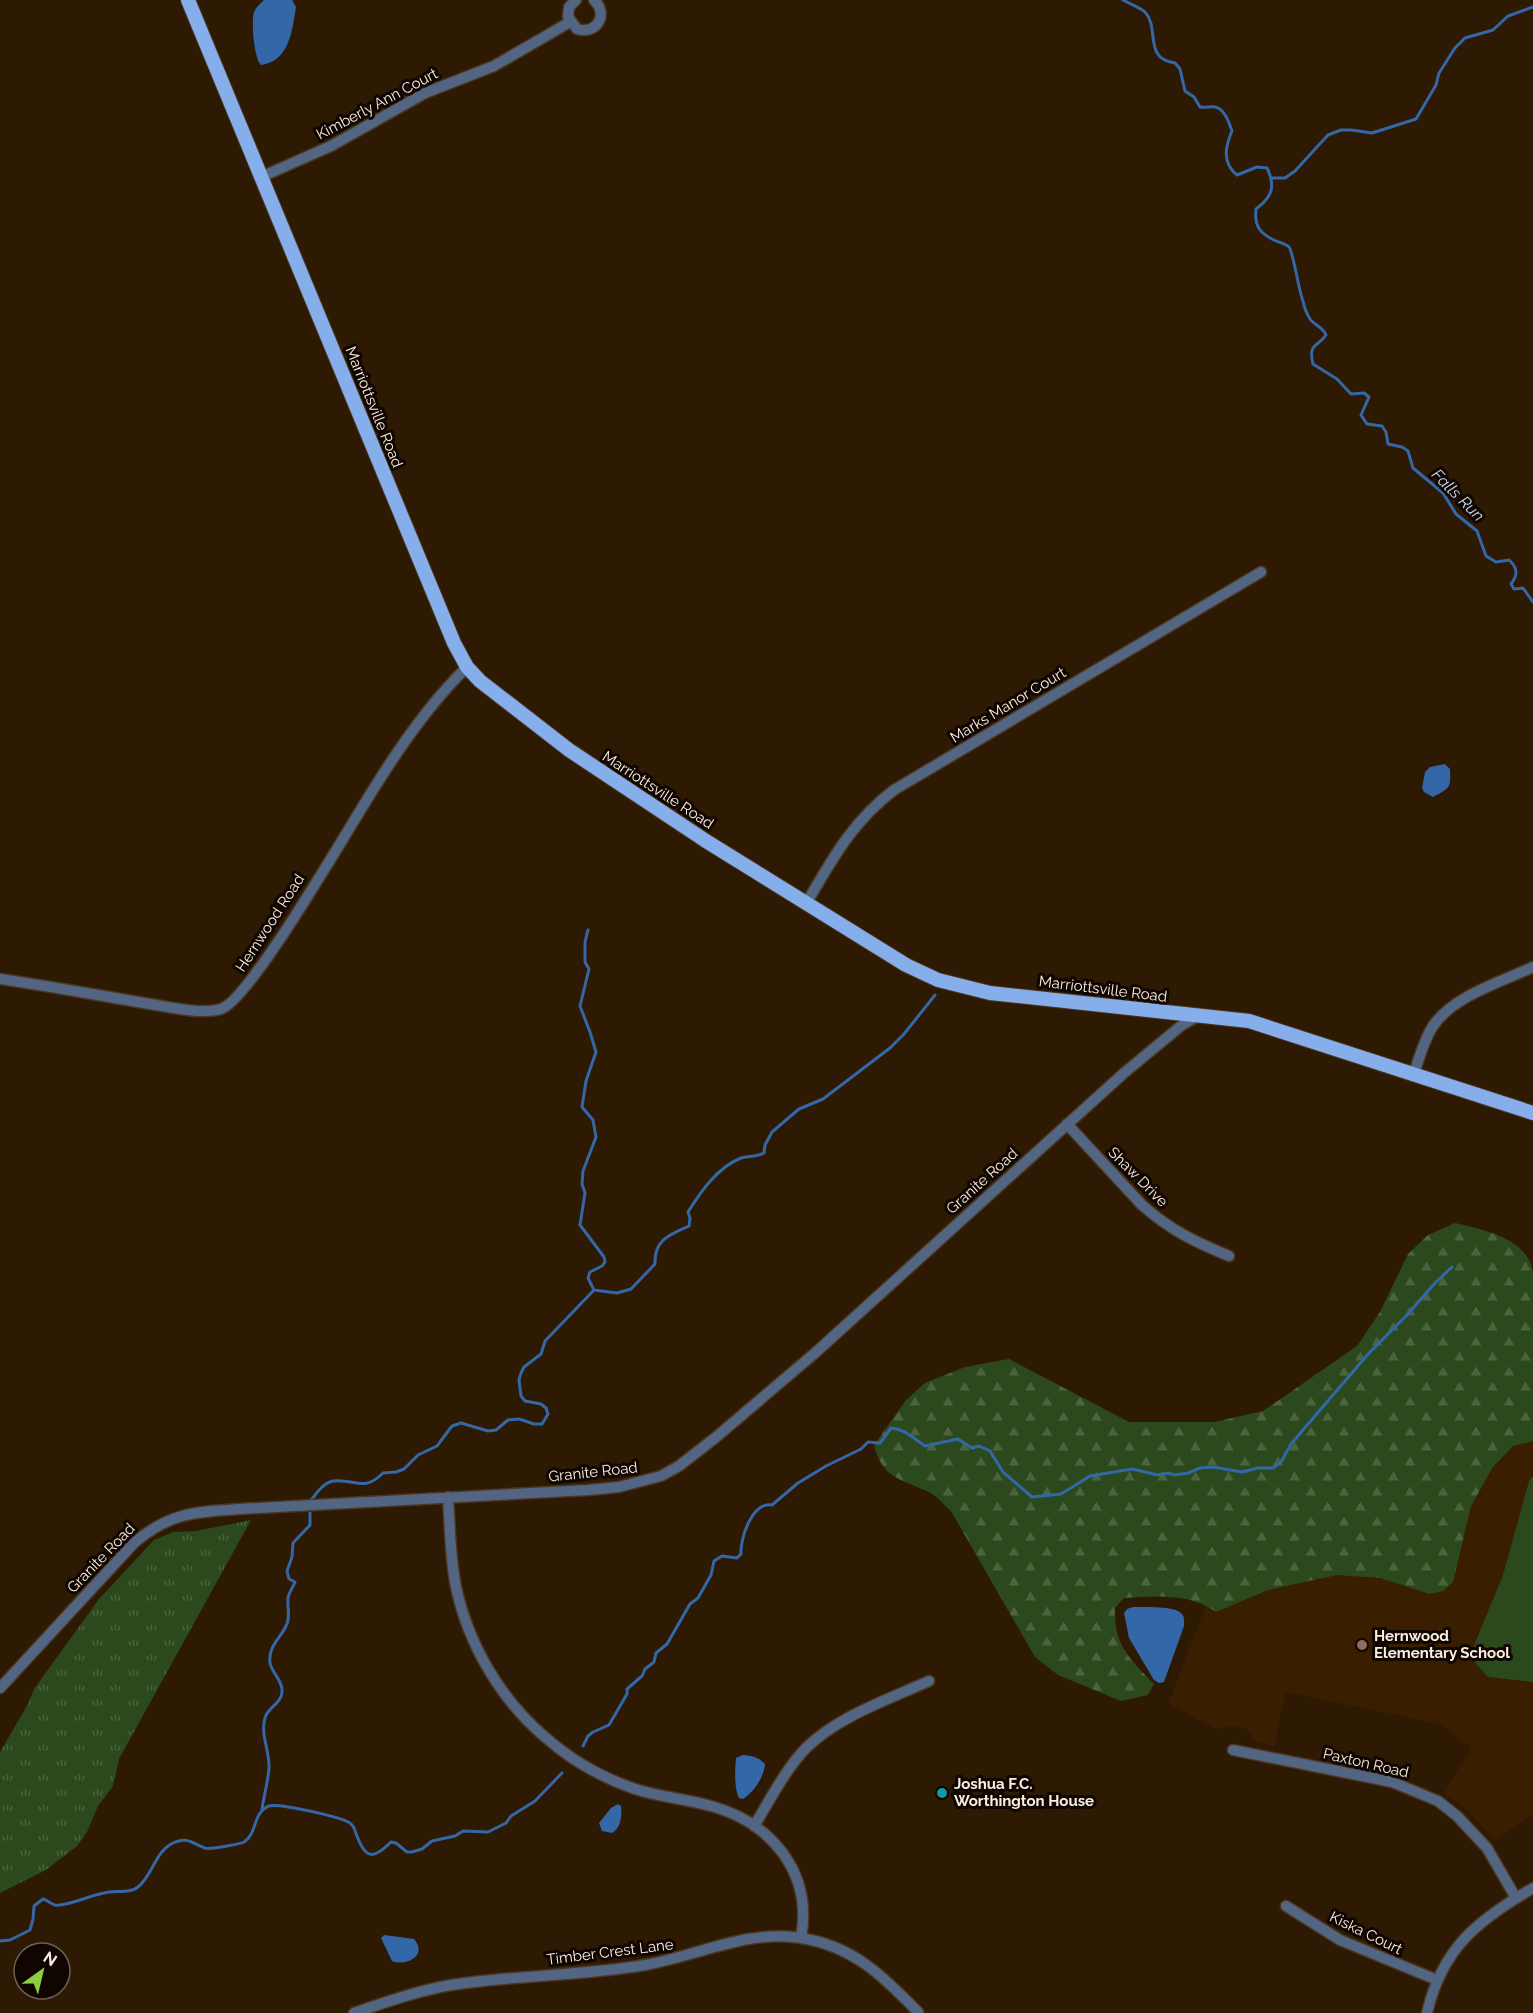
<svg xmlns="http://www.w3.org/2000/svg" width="1533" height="2013" font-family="Raleway,sans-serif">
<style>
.built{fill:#391e00}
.grass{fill:url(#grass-tufts)}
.forest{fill:url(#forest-firs)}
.garden{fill:#2b491c}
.water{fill:#3467a7}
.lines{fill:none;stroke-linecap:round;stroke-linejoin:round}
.stream{stroke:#3467a7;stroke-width:3}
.minor-casing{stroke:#4b3721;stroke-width:13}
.major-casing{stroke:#4b3721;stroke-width:16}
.minor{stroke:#526683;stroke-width:10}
.major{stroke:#86aeea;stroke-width:14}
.education-dot{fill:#8d6e63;stroke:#0f0601;stroke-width:2}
.culture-dot{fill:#0f9aa8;stroke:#0f0601;stroke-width:2}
.labels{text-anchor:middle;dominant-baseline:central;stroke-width:6;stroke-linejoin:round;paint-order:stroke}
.street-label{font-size:15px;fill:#fceddf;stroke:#0f0601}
.poi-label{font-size:15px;font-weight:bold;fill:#fceddf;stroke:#0f0601;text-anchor:start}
.water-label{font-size:16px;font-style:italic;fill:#cddbed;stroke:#0f0601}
</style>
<defs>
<pattern id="grass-tufts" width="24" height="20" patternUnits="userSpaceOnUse" patternTransform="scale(1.5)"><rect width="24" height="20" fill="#2b491c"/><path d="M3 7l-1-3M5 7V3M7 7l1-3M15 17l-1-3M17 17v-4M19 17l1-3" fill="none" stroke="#4b643d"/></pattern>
<pattern id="forest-firs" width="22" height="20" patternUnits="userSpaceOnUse" patternTransform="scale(1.5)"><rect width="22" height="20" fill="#2b491c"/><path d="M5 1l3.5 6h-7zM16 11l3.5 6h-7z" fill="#4b643d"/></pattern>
</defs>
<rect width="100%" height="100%" fill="#2e1902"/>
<path class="built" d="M1533,1420V1814L1495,1841L1465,1808L1444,1793L1471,1748L1440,1724L1285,1692L1274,1747L1257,1742L1246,1729L1241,1726H1225L1219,1730L1168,1704L1209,1598Z"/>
<path class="grass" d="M251,1520L119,1759L113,1786L98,1806L87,1832L77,1846L46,1870L0,1893V1752L28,1704L34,1689L99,1599L154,1540L173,1532L196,1531Z"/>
<path class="forest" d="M1455,1223C1483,1230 1526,1237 1533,1271V1441L1513,1446L1493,1467L1471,1506L1453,1582L1443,1591L1430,1594L1380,1578L1337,1575L1268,1590L1216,1612C1190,1593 1155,1596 1124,1598L1115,1608C1114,1647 1130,1658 1154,1684L1148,1695L1121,1701L1058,1675L1035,1657L951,1511C944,1505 937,1496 929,1492C902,1479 882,1479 874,1445L906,1400L925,1383L965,1367L1009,1359L1129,1422H1214L1263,1411L1357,1346L1380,1312L1408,1254L1428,1235Z"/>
<path class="garden" d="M1533,1476V1682L1488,1677L1476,1664L1471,1655L1475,1643L1503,1575L1529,1481Z"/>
<path class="water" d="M264,0H292L296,7C292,30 290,61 261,65C254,59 251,21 254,12C256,7 261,3 264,0Z
M1445,764L1450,769C1451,788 1450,788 1433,797L1424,792L1422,788L1425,772L1430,767Z
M1133,1607C1144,1607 1175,1606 1181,1613C1185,1616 1184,1621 1184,1626L1164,1682L1159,1683L1154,1680L1129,1638L1124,1613L1127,1609Z
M743,1755C753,1756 758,1757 765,1764C764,1777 754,1792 743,1799L739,1798C734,1788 735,1769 736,1758Z
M618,1804L621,1806C622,1816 621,1828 612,1833L602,1831L599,1823L611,1808Z
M384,1935L414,1939C428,1955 407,1967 392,1961L381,1938Z"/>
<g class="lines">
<path class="stream" d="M1123,0C1130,4 1139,7 1145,12C1160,28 1143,59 1175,63L1180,69L1185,91L1194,97L1200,107C1206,108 1210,106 1215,107C1225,109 1229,123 1232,131C1225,147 1222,163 1237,175L1257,167L1267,168C1276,187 1272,197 1256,209C1254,226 1260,234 1276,241C1279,242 1286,244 1289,247C1293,251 1299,292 1303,301C1304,307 1307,314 1310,319C1315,326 1323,327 1326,335C1317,348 1308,343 1313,364L1337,379L1351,394L1364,393L1369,397L1361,415L1367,424L1382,426L1386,432L1388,444L1402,447L1408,451L1413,468L1443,493L1456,514L1477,531L1486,556L1496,562L1509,560C1518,568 1518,575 1511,584L1514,589L1523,588L1533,602
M1271,178H1285L1295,171L1328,135L1341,130H1351L1372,133L1416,119L1436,85L1439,73L1455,48L1465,38L1493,30L1508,16L1533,7
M588,930L585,942V962L589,969L580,1006L590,1032L596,1052L586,1081L582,1107L593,1120L596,1137L583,1171L582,1184L585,1193L580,1225L604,1257L605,1262L602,1266L590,1272L588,1278L594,1290
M311,1500C317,1493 323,1483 333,1481C355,1478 363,1493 383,1473L396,1472L404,1469L418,1455L437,1446L452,1426L461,1423L488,1431L496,1430L508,1420L519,1419L534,1424H542L548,1414L546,1408L541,1404L525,1401L521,1396L519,1380L521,1373L524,1367L541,1354L545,1341L594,1290L617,1293L631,1289L655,1264C654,1240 669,1235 689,1226L690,1218L688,1212C701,1191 718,1167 741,1158C749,1156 756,1157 764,1153L765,1145L772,1132L799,1109L823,1099L890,1048L904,1034L935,995
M583,1746L588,1736L593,1732L609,1725L627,1694V1689L642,1676L645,1669L654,1662L656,1653L667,1644L690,1604L698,1598L711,1575L714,1561L722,1556L737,1558L741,1554C740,1539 752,1501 772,1505L798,1483L826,1466L861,1449L868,1442L880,1443L891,1428C905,1429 914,1439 925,1446L958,1439L972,1448L979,1446L990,1451L1003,1472L1032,1497L1061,1494L1090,1476L1132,1469L1158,1475L1168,1473L1175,1475L1188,1473L1200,1468L1213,1467L1242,1472L1258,1468H1273L1281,1462L1291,1444L1369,1353L1406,1316L1435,1283L1452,1267
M262,1809C264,1795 268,1782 269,1768C270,1752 260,1734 265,1718C268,1707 281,1704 282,1692C283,1681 272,1673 270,1663C268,1646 280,1639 286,1626C291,1617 287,1608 288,1599C288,1593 293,1588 295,1582L289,1579L287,1571L292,1557L293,1543L310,1525V1513
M0,1941L10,1940L30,1930L33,1919L34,1906L43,1899C47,1900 51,1904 55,1905C66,1907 91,1895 104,1893C115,1890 130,1894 138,1887C152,1876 155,1853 171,1844C188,1835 192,1844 205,1848C209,1850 240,1844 244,1842C258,1833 252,1813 269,1806C278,1803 344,1817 351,1824C355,1827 355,1832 357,1836C366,1860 374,1859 391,1842L396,1843L407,1852H412L422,1849L432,1841L455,1836L463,1831L488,1832L506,1823L511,1816L535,1801L562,1773"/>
<defs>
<path id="minor" d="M576,0L569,7L568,17L577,29C597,35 609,14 594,0
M261,177L331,146L425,93L494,66L570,22
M807,902C833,858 852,822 894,790L1261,572
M0,979C48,986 96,995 144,1003C165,1006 200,1015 221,1009C251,1000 354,818 378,782C403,742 433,700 467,667
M1414,1074C1419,1058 1424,1040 1433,1026C1453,996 1501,982 1533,967
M1067,1124L1142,1205C1170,1230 1195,1242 1229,1256
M448,1497C450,1527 450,1558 456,1587C468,1644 501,1700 545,1737C571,1760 603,1778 635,1789C660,1797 686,1799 711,1806C772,1823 813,1873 801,1938
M0,1688L134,1543C169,1513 194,1512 239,1509L588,1490L619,1487L661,1476L679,1466L715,1438L815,1353L1124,1073L1182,1025L1198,1016
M1233,1750L1392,1782L1438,1801L1457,1816L1487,1848L1516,1898
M754,1826C770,1800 785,1770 806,1748C839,1716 887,1700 929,1681
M1286,1906L1340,1940L1437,1980
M354,2013C386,2002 417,1991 451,1985C515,1975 581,1976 645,1965C697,1956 748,1929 801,1938C853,1946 883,1976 918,2012
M1427,2013C1442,1948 1478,1920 1533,1888"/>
<path id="major" d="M188,0L454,643L467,667L480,681L569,750L706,841L906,965L938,980L990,993L1249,1021L1533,1113"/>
</defs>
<use href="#minor" class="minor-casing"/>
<use href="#major" class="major-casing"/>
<use href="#minor" class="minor"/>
<use href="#major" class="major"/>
</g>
<circle class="education-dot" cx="1362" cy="1645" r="6"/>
<circle class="culture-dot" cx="942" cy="1793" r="6"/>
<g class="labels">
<g class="street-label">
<text transform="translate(377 104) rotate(-28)">Kimberly Ann Court</text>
<text transform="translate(374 407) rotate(68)">Marriottsville Road</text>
<text transform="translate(1008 705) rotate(-31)">Marks Manor Court</text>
<text transform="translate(658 790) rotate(33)">Marriottsville Road</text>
<text transform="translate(270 923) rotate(-57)">Hernwood Road</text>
<text transform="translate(1103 989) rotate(7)">Marriottsville Road</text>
<text transform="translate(1138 1177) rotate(45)">Shaw Drive</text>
<text transform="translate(982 1181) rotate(-42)">Granite Road</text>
<text transform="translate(593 1472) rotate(-6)">Granite Road</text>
<text transform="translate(101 1558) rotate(-46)">Granite Road</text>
<text transform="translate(1366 1763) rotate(13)">Paxton Road</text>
<text transform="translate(1366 1933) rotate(26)">Kiska Court</text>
<text transform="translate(610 1952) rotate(-7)">Timber Crest Lane</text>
</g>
<g class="poi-label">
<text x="1374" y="1636">Hernwood<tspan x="1374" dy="17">Elementary School</tspan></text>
<text x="954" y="1784">Joshua F.C.<tspan x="954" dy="17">Worthington House</tspan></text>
</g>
<g class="water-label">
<text transform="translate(1458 495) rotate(45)">Falls Run</text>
</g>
</g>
<g transform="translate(42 1971) rotate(34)"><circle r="28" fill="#0f0601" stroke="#6e625a" stroke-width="1.5"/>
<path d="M0-4.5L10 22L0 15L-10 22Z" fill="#8dce45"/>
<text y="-9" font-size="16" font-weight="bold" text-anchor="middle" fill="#fceddf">N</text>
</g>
</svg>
